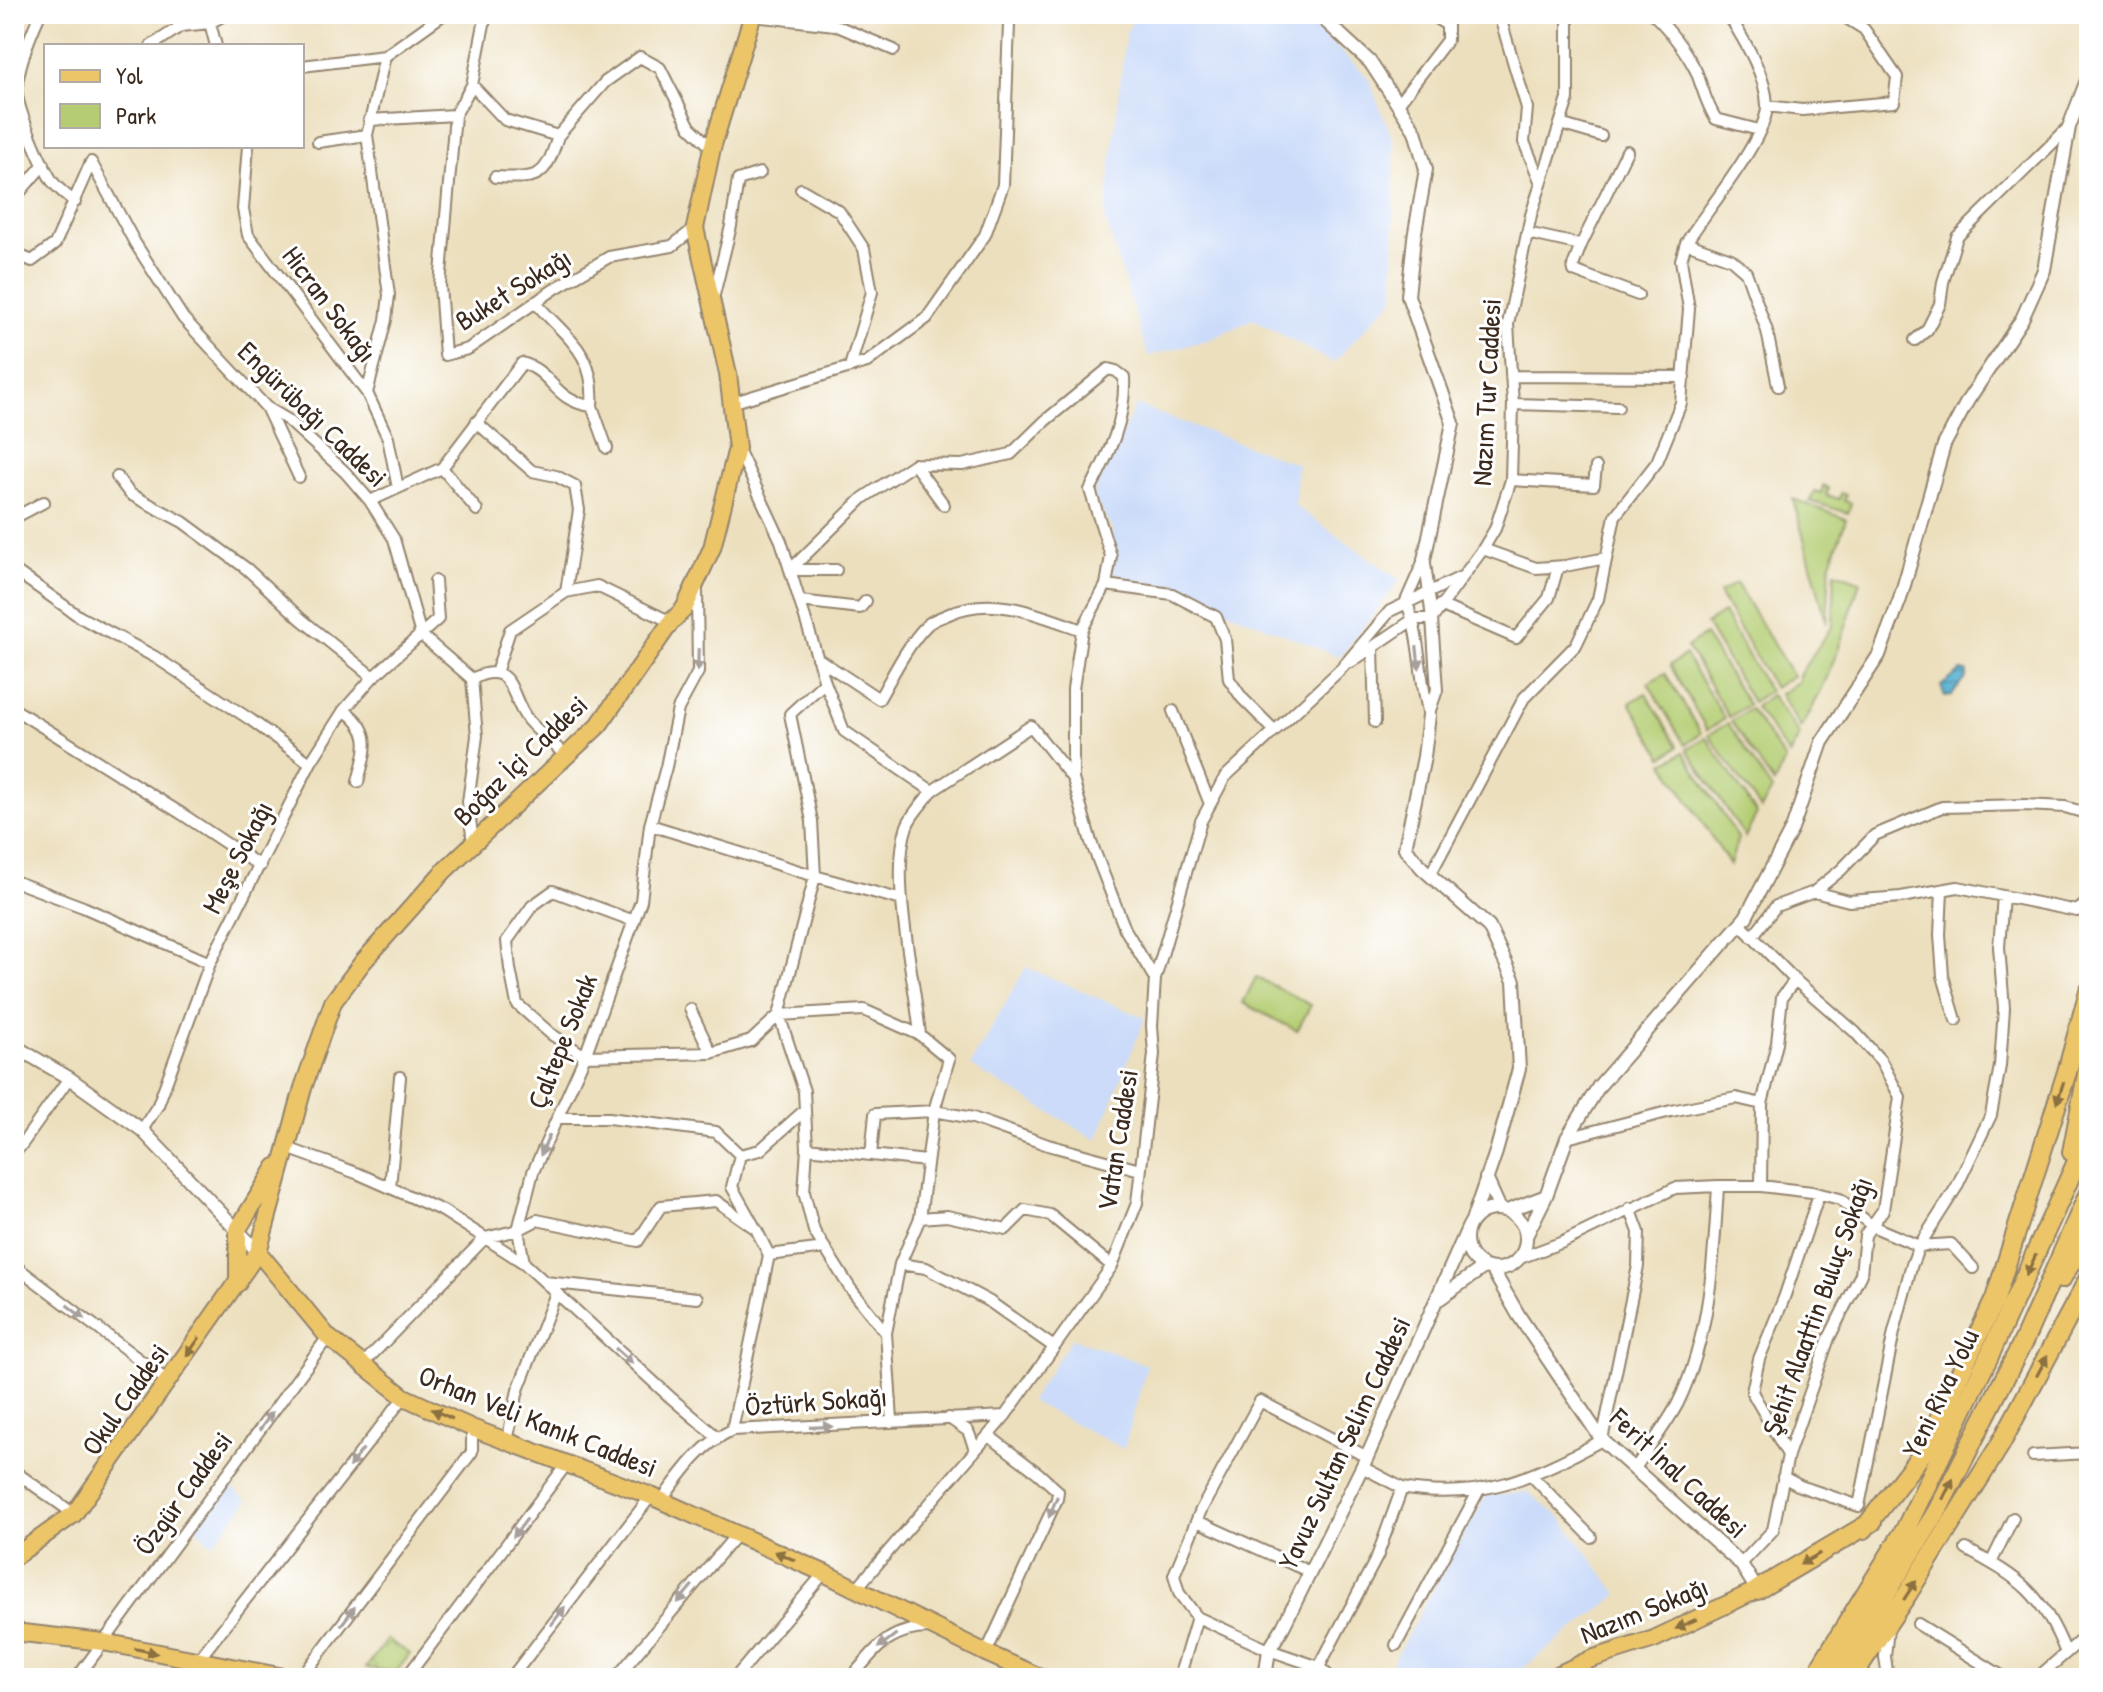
<svg xmlns="http://www.w3.org/2000/svg" width="2103" height="1692" font-family="'Patrick Hand',sans-serif">
<style>
.built{fill:#cbdbf9}
.green{fill:#b4cd72;stroke:#787c48;stroke-width:2}
.park{fill:url(#park-crowns);stroke:#787c48;stroke-width:2}
.water{fill:url(#water-rules);stroke:#486e78;stroke-width:2}
.lines{fill:none;stroke-linecap:round;stroke-linejoin:round}
.trunk-tunnel{stroke:#c9bb9d;stroke-width:18;stroke-dasharray:18 9;stroke-linecap:butt}
.minor-casing{stroke:#94846e;stroke-width:14}
.tertiary-casing{stroke:#94846e;stroke-width:16}
.primary-casing{stroke:#94846e;stroke-width:20}
.trunk-casing{stroke:#94846e;stroke-width:22}
.minor{stroke:#fff;stroke-width:10}
.tertiary{stroke:#fff;stroke-width:12}
.primary{stroke:#edc569;stroke-width:16}
.trunk{stroke:#edc569;stroke-width:18}
.oneway{fill:#a79f9a}
.oneway2{fill:#8b7040}
.labels{text-anchor:middle;dominant-baseline:central;stroke-width:6;stroke-linejoin:round;paint-order:stroke}
.street-label{font-size:28px;fill:#3b2a1e;stroke:#fff}
</style>
<defs>
<pattern id="park-crowns" width="20" height="18" patternUnits="userSpaceOnUse" patternTransform="scale(2)"><rect width="20" height="18" fill="#b4cd72"/><path d="M2 6a3 3 0 1 1 6 0M12 15a3 3 0 1 1 6 0" fill="none" stroke="#9cb062"/></pattern>
<pattern id="water-rules" width="6" height="5" patternUnits="userSpaceOnUse" patternTransform="scale(2)"><rect width="6" height="5" fill="#55b1d3"/><path d="M0 2.5h6" fill="none" stroke="#4890ab"/></pattern>
</defs>
<rect width="100%" height="100%" fill="#fff"/>
<filter id="ink" filterUnits="userSpaceOnUse"><feTurbulence type="fractalNoise" baseFrequency=".0125" numOctaves="2"/><feDisplacementMap in="SourceGraphic" scale="16" xChannelSelector="R" yChannelSelector="G"/><feConvolveMatrix kernelMatrix="1 2 1 2 8 2 1 2 1" color-interpolation-filters="sRGB"/></filter>
<filter id="wash" filterUnits="userSpaceOnUse"><feTurbulence type="fractalNoise" baseFrequency=".006" numOctaves="4" result="noise"/><feDisplacementMap in="SourceGraphic" scale="32" xChannelSelector="R" yChannelSelector="G"/><feGaussianBlur stdDeviation="1.8" result="paint"/><feColorMatrix in="noise" values="0 0 0 0 0 0 0 0 0 0 0 0 0 0 0 0 0 1.4 0 .05"/><feComposite in="paint" operator="in"/></filter>
<g filter="url(#wash)">
<rect width="100%" height="100%" fill="#ecdfbd"/>
<path class="built" d="M1137,14H1301L1368,77L1394,143V298L1333,363L1253,319L1211,339L1148,356L1105,219L1126,32Z
M1136,405L1297,464L1295,506L1400,580L1340,657L1171,588L1114,575L1112,529L1092,496Z
M1026,967L1145,1018L1097,1140L970,1066Z
M1072,1338L1147,1365L1124,1449L1030,1401Z
M229,1485L248,1501L212,1544L194,1527Z
M1528,1492L1561,1518L1619,1595L1527,1665L1517,1678H1384L1485,1496Z"/>
<path class="green" d="M1823,486L1828,488L1826,495L1839,499L1841,493L1846,495L1844,501L1851,503L1848,513L1810,501L1814,491L1821,493Z
M1793,499L1846,519L1830,566L1827,623Z
M1835,572L1860,581C1845,632 1829,682 1801,728L1780,694L1799,681V675L1833,625Z
M1736,583L1793,676L1774,688L1719,593Z
M1723,613L1769,691L1752,702L1706,624Z
M1705,635L1748,705L1729,717L1687,647Z
M1685,655L1725,719L1707,730L1670,665Z
M1665,673L1701,733L1685,745L1648,683Z
M1646,693L1678,747L1663,757L1630,703Z
M1771,695L1800,735L1789,755L1755,707Z
M1750,709L1785,760L1774,784L1731,721Z
M1728,723L1772,790L1761,809L1709,735Z
M1706,737L1757,814L1745,837L1687,749Z
M1684,752L1738,838L1730,865L1664,763Z
M1256,977L1311,1005L1297,1031L1243,1003Z"/>
<path class="park" d="M387,1639L410,1654L396,1672L366,1668Z"/>
<path class="water" d="M1961,671H1967L1966,677L1952,695L1945,696L1941,686Z"/>
</g>
<g filter="url(#ink)">
<g class="lines">
<path class="trunk-tunnel" d="M1810,1678L1822,1664"/>
<defs>
<path id="minor" d="M40,14C31,34 16,71 17,93C18,111 42,165 52,181C59,190 67,196 75,202
M481,14L485,19L472,85L455,115L440,285L445,355L468,349L556,288L609,257L672,246L695,228
M1499,14L1527,108L1524,142L1541,183
M1653,14C1669,29 1686,51 1696,71C1703,88 1706,104 1716,119L1759,130
M753,16L835,25L894,50
M151,46L181,26L210,23
M216,46L210,23L226,14
M302,66L385,56
M472,85L505,120L558,136L605,82L640,57L660,68L690,127L712,148
M1398,104L1447,40V25L1429,14
M1767,106L1802,110L1894,102L1897,77L1864,29L1840,14
M369,120L455,115
M1560,124L1601,136
M318,142L367,135
M248,146L243,209L248,235L367,393L388,438L398,488
M495,177C539,179 545,179 558,136
M801,189L839,211L864,249L872,292L850,367
M14,199L44,164
M1527,233L1581,245L1627,151
M1686,243L1731,259L1746,272L1767,331L1778,386
M1581,245L1573,266L1574,271L1638,295
M14,253L32,261L55,244L91,162L135,243L183,318L266,407L288,420L345,472L370,501L394,539L421,635L472,679L477,736L468,802L473,844
M713,299L731,226L738,180L760,173
M1915,340L1927,330L1940,304L1943,282L1957,237L2069,127
M1511,376L1684,377
M367,393L386,320L389,295L367,135L385,56L444,14
M731,403L867,362L927,318L985,235L1003,185L1009,24L1005,14
M1513,404L1618,407
M592,406L607,448
M267,409L299,477
M476,422L532,471L556,476L575,486L579,510L566,592
M738,449L781,541L825,682L844,731L932,791L1031,726L1073,779L1091,842L1125,929L1155,979
M914,464L944,505
M442,468L477,510
M117,477L130,494L183,522L247,569L301,619L373,677
M1511,480L1594,485L1596,467
M370,501L442,468L522,363C554,372 552,401 592,406C596,352 566,338 535,302
M14,518L44,502
M1483,549L1536,568L1565,566L1606,558
M1424,560L1406,601C1421,636 1419,678 1429,715
M1425,563L1432,619L1437,690L1429,713
M14,570L80,617L155,657L251,720L310,763
M790,570L863,498L914,464L962,465L1011,454L1046,420L1108,369L1116,371L1124,377C1126,420 1109,453 1090,490L1111,556L1106,585
M790,570H836
M697,589L698,672L678,709L666,767L650,825L641,901L585,1056L533,1172L518,1230L524,1263L670,1397L717,1437
M800,601L860,608L866,601
M1440,605L1516,638L1549,598L1558,567
M1373,648L1375,722
M817,658L879,699C893,675 907,645 927,625C932,620 942,617 949,614C993,594 1039,615 1082,630L1106,585L1172,594L1216,617L1225,639L1229,679L1242,698L1275,731
M1351,662L1414,619H1432L1483,549L1495,529L1511,480L1513,404L1508,324L1531,215L1568,99V14
M496,673L510,630L566,592L597,586L671,622
M472,679C515,658 509,697 528,720C539,733 554,744 566,756
M825,682L790,714L812,821L815,876L779,1015L804,1091L807,1148L804,1192L814,1231L850,1288L886,1333
M14,709L182,814L260,866
M344,710C375,732 366,749 358,782
M1173,711L1210,804
M1073,779V689L1082,630
M650,825L815,876L902,900
M1430,875L1524,698L1576,645L1598,599L1615,516L1657,462L1681,403L1689,309L1681,260L1686,243C1705,212 1768,137 1767,105C1766,74 1743,39 1728,14
M14,881L83,907L210,963
M1942,890L1940,935L1943,976L1956,1020
M1814,892L1841,870L1875,835L1942,807L2025,805L2065,807L2089,814
M634,921L553,891L532,906L507,941L510,969L517,1004L551,1034L585,1056L711,1053L751,1041L779,1015L864,1010L920,1035
M1740,924L1795,980L1855,1032L1881,1061L1900,1097L1883,1210L1865,1235L1861,1274L1829,1338L1788,1455L1773,1530L1741,1564
M1752,937L1776,906L1814,892L1849,901L1901,897L1958,887L2077,911L2089,901
M690,1009L711,1053
M557,1118H609L716,1132L740,1155L760,1150L805,1110
M142,1130L158,1105L210,963L311,762L344,710L373,677L438,619L435,581
M1567,1138L1671,1111L1736,1098L1762,1104
M20,1147L69,1078
M287,1148L359,1174L443,1211L524,1263
M807,1148L926,1161
M740,1155L732,1187L754,1226
M871,1155L875,1114L934,1111L973,1118L1048,1145L1140,1170
M1761,1186L1762,1104L1777,1043L1782,997L1795,980
M390,1188L400,1077
M920,1218L947,1216L1006,1229L1025,1210L1050,1215L1112,1266
M769,1255L825,1248
M1520,1258L1563,1242L1675,1188L1718,1186H1761L1812,1192L1840,1199L1872,1226L1919,1246L1951,1244L1973,1268
M900,1264L926,1268L990,1302L1054,1347
M14,1265L169,1382
M545,1282L697,1298
M363,1364L485,1238L518,1230L537,1220L638,1241L661,1206L716,1201L756,1229L769,1255L732,1430
M949,1418L968,1431L975,1449
M892,1420L886,1333L900,1264L920,1218L934,1111L949,1059L920,1035C915,979 889,877 907,826C911,814 924,802 932,791
M507,1441L518,1390L556,1293
M1788,1455L1752,1392L1759,1359L1784,1298L1819,1194
M2033,1456L2089,1453
M1362,1467L1402,1488
M1634,1470C1648,1448 1666,1426 1678,1403C1710,1337 1714,1258 1718,1186
M14,1471L74,1514
M1532,1476L1591,1537
M1783,1477L1800,1486L1859,1506L1894,1332L1911,1267L1919,1246L1956,1188L1991,1115L2000,1066L2004,1008L1999,947L2003,896
M661,1501C681,1474 701,1444 732,1430L1005,1416
M1197,1521L1310,1572
M1966,1549C2021,1579 2042,1593 2066,1653
M1991,1563L2013,1518
M856,1589L1005,1416L1112,1266L1137,1203L1154,1054L1152,1026L1155,979L1201,821L1225,777L1341,669L1390,611L1461,577
M1197,1617L1269,1650L1319,1667L1331,1678
M1918,1624L2005,1678
M1396,1645L1479,1490
M986,1653L1057,1499L1058,1491L1038,1473L989,1436
M1319,1667L1377,1557L1402,1488C1479,1502 1536,1477 1602,1440L1638,1266L1639,1232L1630,1208
M77,1678L328,1337
M184,1678L404,1397
M301,1678L472,1452V1428
M406,1678L566,1465
M511,1678L651,1496
M616,1678L736,1535
M735,1678L824,1573
M851,1678C876,1649 887,1629 929,1628
M1179,1678L1197,1617L1179,1593L1174,1575L1201,1510L1260,1401L1367,1457
M1888,1678L1885,1657L1888,1628
M2037,1678L2089,1633"/>
<path id="tertiary" d="M1318,14L1370,62L1415,131L1426,169L1414,238L1408,296L1453,423L1424,560
M1429,715L1424,757L1405,848L1423,869L1489,927L1514,981L1519,1069L1496,1152L1472,1221
M14,1046L69,1078L142,1130L258,1252
M1486,1178L1500,1209
M1466 1239a30 30 0 1 1 60 0a30 30 0 1 1-60 0Z
M1507,1211L1546,1196
M1526,1236L1546,1196L1567,1138L1599,1086L1746,917L1792,829L1822,742L1879,655L1900,599L1944,445L1968,400L2022,319L2044,270L2069,127L2089,75
M1492,1269L1519,1316L1602,1440L1741,1564L1757,1590
M1439,1299L1484,1267
M1265,1678L1269,1650L1283,1627L1367,1457L1468,1228"/>
<path id="primary" d="M258,1252L328,1337L404,1397L472,1428L651,1496L824,1573L986,1653L1042,1678
M238,1283V1229L276,1167
M14,1557L74,1514L258,1252L303,1088L333,1002L362,963L444,871L599,725L671,622L684,609L712,548L737,448L728,374L695,228L712,148L753,14
M14,1632L103,1642L289,1678
M1551,1678L1591,1659L1654,1639L1757,1590"/>
<path id="trunk" d="M2072,1152L2089,1064
M2061,1279L2089,1234
M1864,1529L1924,1451L1995,1299L2067,1072L2089,991
M1757,1590L1872,1522
M1822,1664L1905,1530L1989,1356L2089,1135
M1835,1675L1936,1513L2024,1340L2089,1193
M1851,1678L1908,1593L2000,1445L2089,1278"/>
</defs>
<use href="#minor" class="minor-casing"/>
<use href="#tertiary" class="tertiary-casing"/>
<use href="#primary" class="primary-casing"/>
<use href="#trunk" class="trunk-casing"/>
<use href="#minor" class="minor"/>
<use href="#tertiary" class="tertiary"/>
<use href="#primary" class="primary"/>
<use href="#trunk" class="trunk"/>
</g>
<defs><path id="oneway-solid" d="M-6-.8H1V-3.2L6.5 0L1 3.2V.8H-6Z" transform="scale(2)"/></defs>
<g class="oneway">
<use href="#oneway-solid" transform="translate(1418 658) rotate(84)"/>
<use href="#oneway-solid" transform="translate(698 660) rotate(91)"/>
<use href="#oneway-solid" transform="translate(545 1145) rotate(114)"/>
<use href="#oneway-solid" transform="translate(76 1312) rotate(37)"/>
<use href="#oneway-solid" transform="translate(624 1356) rotate(42)"/>
<use href="#oneway-solid" transform="translate(266 1421) rotate(-54)"/>
<use href="#oneway-solid" transform="translate(821 1427) rotate(-2)"/>
<use href="#oneway-solid" transform="translate(356 1458) rotate(128)"/>
<use href="#oneway-solid" transform="translate(1053 1507) rotate(112)"/>
<use href="#oneway-solid" transform="translate(520 1528) rotate(127)"/>
<use href="#oneway-solid" transform="translate(685 1594) rotate(130)"/>
<use href="#oneway-solid" transform="translate(348 1616) rotate(-53)"/>
<use href="#oneway-solid" transform="translate(558 1616) rotate(-53)"/>
<use href="#oneway-solid" transform="translate(887 1641) rotate(143)"/>
</g>
<g class="oneway2">
<use href="#oneway-solid" transform="translate(2060 1093) rotate(108)"/>
<use href="#oneway-solid" transform="translate(2031 1265) rotate(115)"/>
<use href="#oneway-solid" transform="translate(193 1347) rotate(125)"/>
<use href="#oneway-solid" transform="translate(2042 1366) rotate(-62)"/>
<use href="#oneway-solid" transform="translate(442 1414) rotate(-155)"/>
<use href="#oneway-solid" transform="translate(1948 1489) rotate(-63)"/>
<use href="#oneway-solid" transform="translate(785 1556) rotate(-157)"/>
<use href="#oneway-solid" transform="translate(1810 1559) rotate(150)"/>
<use href="#oneway-solid" transform="translate(1910 1590) rotate(-57)"/>
<use href="#oneway-solid" transform="translate(1686 1624) rotate(155)"/>
<use href="#oneway-solid" transform="translate(146 1651) rotate(12)"/>
</g>
</g>
<g class="labels">
<g class="street-label">
<text transform="translate(513 289) rotate(-32)">Buket Sokağı</text>
<text transform="translate(330 304) rotate(53)">Hicran Sokağı</text>
<text transform="translate(1486 392) rotate(-87)">Nazım Tur Caddesi</text>
<text transform="translate(313 414) rotate(44)">Engürübağı Caddesi</text>
<text transform="translate(520 760) rotate(-44)">Boğaz İçi Caddesi</text>
<text transform="translate(237 857) rotate(-63)">Meşe Sokağı</text>
<text transform="translate(562 1041) rotate(-68)">Çaltepe Sokak</text>
<text transform="translate(1117 1140) rotate(-81)">Vatan Caddesi</text>
<text transform="translate(1817 1306) rotate(-70)">Şehit Alaattin Buluç Sokağı</text>
<text transform="translate(1940 1393) rotate(-64)">Yeni Riva Yolu</text>
<text transform="translate(125 1399) rotate(-55)">Okul Caddesi</text>
<text transform="translate(816 1401) rotate(-4)">Öztürk Sokağı</text>
<text transform="translate(538 1421) rotate(22)">Orhan Veli Kanık Caddesi</text>
<text transform="translate(1344 1443) rotate(-65)">Yavuz Sultan Selim Caddesi</text>
<text transform="translate(1679 1473) rotate(43)">Ferit İnal Caddesi</text>
<text transform="translate(183 1493) rotate(-54)">Özgür Caddesi</text>
<text transform="translate(1644 1610) rotate(-22)">Nazım Sokağı</text>
</g>
</g>
<rect width="2103" height="1692" fill="none" stroke="#fff" stroke-width="48"/>
<rect x="44" y="44" width="260" height="104" fill="#ffffff" stroke="#b1aaa5" stroke-width="2"/>
<rect x="60" y="70" width="40" height="12" fill="#edc569" stroke="#b1aaa5" stroke-width="2"/>
<text x="116" y="84" font-size="24" fill="#3b2a1e">Yol</text>
<rect x="60" y="104" width="40" height="24" fill="#b4cd72" stroke="#b1aaa5" stroke-width="2"/>
<text x="116" y="124" font-size="24" fill="#3b2a1e">Park</text>
</svg>
